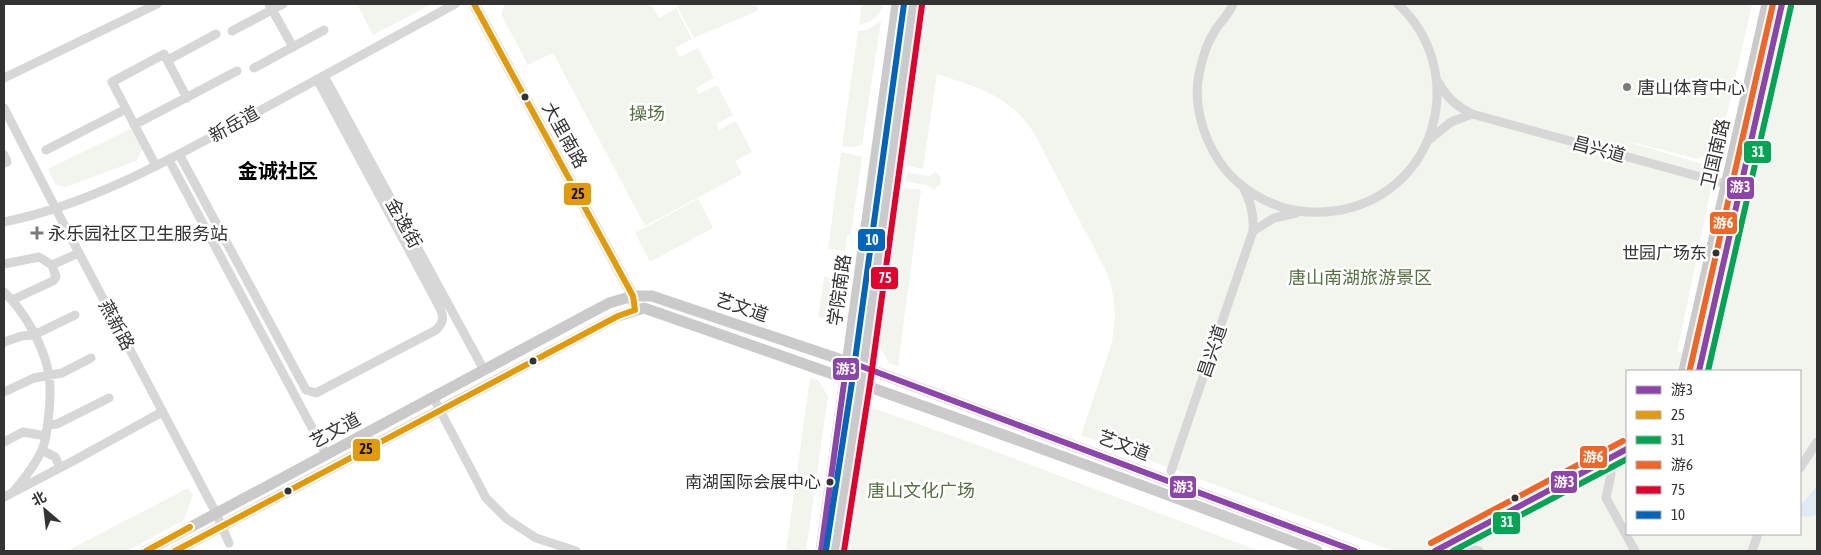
<svg xmlns="http://www.w3.org/2000/svg" width="1821" height="555" font-family="'Asap Condensed','Noto Sans SC',sans-serif">
<style>
.green{fill:#f1f5ed;fill-rule:evenodd}
.water{fill:#ddebf3}
.lines{fill:none;stroke-linecap:round;stroke-linejoin:round}
.major-tunnel{stroke:#d6d6d6;stroke-width:11;stroke-dasharray:11 5.5;stroke-linecap:butt}
.minor{stroke:#d7d7d7;stroke-width:9}
.major{stroke:#cacaca;stroke-width:11}
.bus-1-casing{stroke:#fff;stroke-width:10}
.bus-2-casing{stroke:#fff;stroke-width:10}
.bus-3-casing{stroke:#fff;stroke-width:10}
.bus-4-casing{stroke:#fff;stroke-width:10}
.bus-5-casing{stroke:#fff;stroke-width:10}
.bus-6-casing{stroke:#fff;stroke-width:10}
.bus-1{stroke:#8e44ad;stroke-width:6}
.bus-2{stroke:#e39a05;stroke-width:6}
.bus-3{stroke:#00a651;stroke-width:6}
.bus-4{stroke:#f26522;stroke-width:6}
.bus-5{stroke:#e4002b;stroke-width:6}
.bus-6{stroke:#0065bd;stroke-width:6}
.poi-dot{fill:#7a7a7a;stroke:#fff;stroke-width:2}
.bus-dot{fill:#333;stroke:#fff;stroke-width:2}
.labels{text-anchor:middle;dominant-baseline:central;stroke-width:5;stroke-linejoin:round;paint-order:stroke}
.bus-label{font-size:17px;fill:#333;stroke:#fff;text-anchor:end}
.poi-label{font-size:18px;fill:#333;stroke:#fff;text-anchor:start}
.park-label{font-size:18px;fill:#56703f;stroke:#fff}
.street-label{font-size:18px;fill:#333;stroke:#fff}
.quarter-label{font-size:20px;font-weight:bold;fill:#000;stroke:#fff}
.line-badge{stroke:#fff;stroke-width:2}
.badge-label{font-size:14px;text-anchor:middle;font-weight:bold;fill:#fff}
.pale-badge-label{font-size:14px;text-anchor:middle;font-weight:bold;fill:#111}
</style>
<rect width="100%" height="100%" fill="#fff"/>
<path class="green" d="M357,4H432L373,35Z
M505,4H651L659,18L676,8L692,39L675,48L680,57L698,48L714,78L696,88L699,94L717,85L733,115L716,124L719,130L736,121L752,152L735,161L742,174L645,226L553,53L528,65L501,14Z
M676,4H755L759,10L694,38Z
M862,4H883C881,16 870,23 859,25Z
M927,4H1752L1720,146L1715,151L1698,159L1619,139L1715,168L1695,267L1677,352L1707,361L1790,4H1817V551H1394L1081,435L1112,343L1115,316L1113,296L1109,277L1034,133C1008,94 979,88 937,74L923,169L905,165ZM1627,371H1800V534H1627Z
M881,21L862,145L852,147L842,146L858,31L866,30Z
M132,128L143,147L136,161L66,187L56,185L48,169Z
M841,152L862,157L851,234L847,237L845,251L828,249Z
M936,172L941,178L940,185L934,190L928,185L907,182L905,179L908,173L929,176Z
M904,188L921,190L898,366L890,364L878,344L900,191Z
M698,199L713,228L650,262L635,233Z
M824,277L836,279L831,319L818,317Z
M810,378L818,380L828,396L806,551H786Z
M873,408L989,449L1259,551H850L869,411Z
M188,488L193,495L184,520L127,551H67Z"/>
<path class="water" d="M1817,486V514L1809,517L1800,516V506Z"/>
<g class="lines">
<path class="major-tunnel" d="M1521,511L1557,492"/>
<path class="minor" d="M269,4L293,47
M1233,4C1229,14 1222,20 1216,29C1207,42 1202,59 1199,74C1193,105 1203,136 1219,161C1232,180 1250,194 1271,203C1293,213 1317,214 1341,210C1439,191 1469,70 1398,4
M232,31L283,4
M168,60L216,34
M254,68L324,30
M324,76L484,370
M4,78L157,4
M1439,83C1446,98 1458,107 1472,114L1726,184
M4,108L59,215L216,513L229,543
M134,125L237,71
M1430,139L1451,122L1472,114
M46,150L126,109
M179,154L306,390L316,393L436,330C444,322 444,317 440,308L317,79
M4,155L7,162L4,163
M169,160L326,454
M156,166L112,82L164,54L187,98
M4,222C89,205 167,161 243,120C314,81 384,43 455,4
M1253,231L1274,218L1296,213
M4,264L39,257L52,265L79,253
M4,292C25,312 44,346 49,375C51,390 50,406 48,421C47,431 46,441 42,450C35,465 24,479 14,491
M12,300L53,281L56,277L52,265
M4,342L22,336L34,335L75,315
M4,392L34,378L62,373L91,358
M433,397L486,498L507,519L536,538L576,551
M48,425L57,424L109,398
M4,442L23,432L46,436
M42,450L55,457L60,467
M1800,468L1817,442
M1171,471L1253,231C1254,216 1251,202 1244,189
M1611,474L1606,498L1635,551
M4,497L75,460L162,412
M1470,549L1479,551
M1752,551L1758,534"/>
<path class="major" d="M474,4L633,296V301
M1684,371L1767,4
M1699,371L1782,4
M1554,488L1627,449
M146,551L609,303L633,296H652L863,367L1355,551
M175,551L618,316L644,308C869,386 1094,466 1317,551
M821,551L897,4
M835,551L861,383L913,4
M1435,551L1518,506"/>
<defs>
<path id="bus-1" d="M1699,371L1782,4
M821,551L847,361L1355,551
M1435,551L1627,449"/>
<path id="bus-2" d="M146,551L190,527
M175,551L618,316L635,310L633,296L474,4"/>
<path id="bus-3" d="M1708,371L1791,6
M1453,551L1627,459"/>
<path id="bus-4" d="M1690,369L1773,4
M1431,543L1623,441"/>
<path id="bus-5" d="M844,551L870,384L922,5"/>
<path id="bus-6" d="M826,550L852,382L904,4"/>
</defs>
<use href="#bus-1" class="bus-1-casing"/>
<use href="#bus-2" class="bus-2-casing"/>
<use href="#bus-3" class="bus-3-casing"/>
<use href="#bus-4" class="bus-4-casing"/>
<use href="#bus-5" class="bus-5-casing"/>
<use href="#bus-6" class="bus-6-casing"/>
<use href="#bus-1" class="bus-1"/>
<use href="#bus-2" class="bus-2"/>
<use href="#bus-3" class="bus-3"/>
<use href="#bus-4" class="bus-4"/>
<use href="#bus-5" class="bus-5"/>
<use href="#bus-6" class="bus-6"/>
</g>
<g class="poi-dot">
<circle cx="1627" cy="87" r="5"/>
<path d="M34.5 225.5h5v5h5v5h-5v5h-5v-5h-5v-5h5z"/>
</g>
<g class="bus-dot">
<circle cx="525" cy="97" r="4.5"/>
<circle cx="1716" cy="253" r="4.5"/>
<circle cx="533" cy="361" r="4.5"/>
<circle cx="830" cy="482" r="4.5"/>
<circle cx="288" cy="491" r="4.5"/>
<circle cx="1515" cy="498" r="4.5"/>
</g>
<g class="labels">
<g class="bus-label">
<text x="1707" y="253">世园广场东</text>
<text x="821" y="482">南湖国际会展中心</text>
</g>
<g class="poi-label">
<text x="1637" y="87">唐山体育中心</text>
<text x="48" y="233">永乐园社区卫生服务站</text>
</g>
<g class="park-label">
<text x="647" y="113">操场</text>
<text x="1360" y="277">唐山南湖旅游景区</text>
<text x="921" y="490">唐山文化广场</text>
</g>
<g class="street-label">
<text transform="translate(234 124) rotate(-29)">新岳道</text>
<text transform="translate(565 135) rotate(61)">大里南路</text>
<text transform="translate(1599 149) rotate(15)">昌兴道</text>
<text transform="translate(1715 154) rotate(-77)">卫国南路</text>
<text transform="translate(404 223) rotate(61)">金逸街</text>
<text transform="translate(839 290) rotate(-82)">学院南路</text>
<text transform="translate(742 307) rotate(19)">艺文道</text>
<text transform="translate(117 325) rotate(62)">燕新路</text>
<text transform="translate(1212 351) rotate(-71)">昌兴道</text>
<text transform="translate(335 430) rotate(-28)">艺文道</text>
<text transform="translate(1124 445) rotate(21)">艺文道</text>
</g>
<g class="quarter-label">
<text x="278" y="170">金诚社区</text>
</g>
</g>
<g class="line-badge">
<rect x="1743" y="140" width="29" height="24" rx="5" fill="#00a651"/>
<rect x="1726" y="176" width="29" height="24" rx="5" fill="#8e44ad"/>
<rect x="563" y="182" width="29" height="24" rx="5" fill="#e39a05"/>
<rect x="1709" y="211" width="29" height="24" rx="5" fill="#f26522"/>
<rect x="857" y="228" width="29" height="24" rx="5" fill="#0065bd"/>
<rect x="870" y="266" width="29" height="24" rx="5" fill="#e4002b"/>
<rect x="832" y="357" width="28" height="24" rx="5" fill="#8e44ad"/>
<rect x="352" y="438" width="29" height="24" rx="5" fill="#e39a05"/>
<rect x="1579" y="445" width="29" height="24" rx="5" fill="#f26522"/>
<rect x="1550" y="470" width="28" height="24" rx="5" fill="#8e44ad"/>
<rect x="1169" y="475" width="28" height="24" rx="5" fill="#8e44ad"/>
<rect x="1492" y="511" width="29" height="24" rx="5" fill="#00a651"/>
</g>
<g class="badge-label">
<text x="1758" y="157">31</text>
<text x="1740" y="192">游3</text>
<text x="1723" y="228">游6</text>
<text x="872" y="245">10</text>
<text x="885" y="283">75</text>
<text x="846" y="374">游3</text>
<text x="1593" y="462">游6</text>
<text x="1564" y="487">游3</text>
<text x="1183" y="492">游3</text>
<text x="1507" y="527">31</text>
</g>
<g class="pale-badge-label">
<text x="578" y="199">25</text>
<text x="366" y="454">25</text>
</g>
<rect width="1821" height="555" fill="none" stroke="#333333" stroke-width="10"/>
<rect x="1626" y="370" width="175" height="165" fill="#ffffff" stroke="#adadad"/>
<rect x="1636" y="386" width="25" height="8" fill="#8e44ad" stroke="#adadad"/>
<text x="1671" y="395" font-size="15" fill="#333333">游3</text>
<rect x="1636" y="411" width="25" height="8" fill="#e39a05" stroke="#adadad"/>
<text x="1671" y="420" font-size="15" fill="#333333">25</text>
<rect x="1636" y="436" width="25" height="8" fill="#00a651" stroke="#adadad"/>
<text x="1671" y="445" font-size="15" fill="#333333">31</text>
<rect x="1636" y="461" width="25" height="8" fill="#f26522" stroke="#adadad"/>
<text x="1671" y="470" font-size="15" fill="#333333">游6</text>
<rect x="1636" y="486" width="25" height="8" fill="#e4002b" stroke="#adadad"/>
<text x="1671" y="495" font-size="15" fill="#333333">75</text>
<rect x="1636" y="511" width="25" height="8" fill="#0065bd" stroke="#adadad"/>
<text x="1671" y="520" font-size="15" fill="#333333">10</text>
<g transform="translate(45 510) rotate(332)" stroke="#ffffff" stroke-width="4" paint-order="stroke">
<path d="M0-4L9 19L0 12L-9 19Z" fill="#333333"/>
<text y="-8" font-size="14" font-weight="bold" text-anchor="middle" fill="#333333">北</text>
</g>
</svg>
